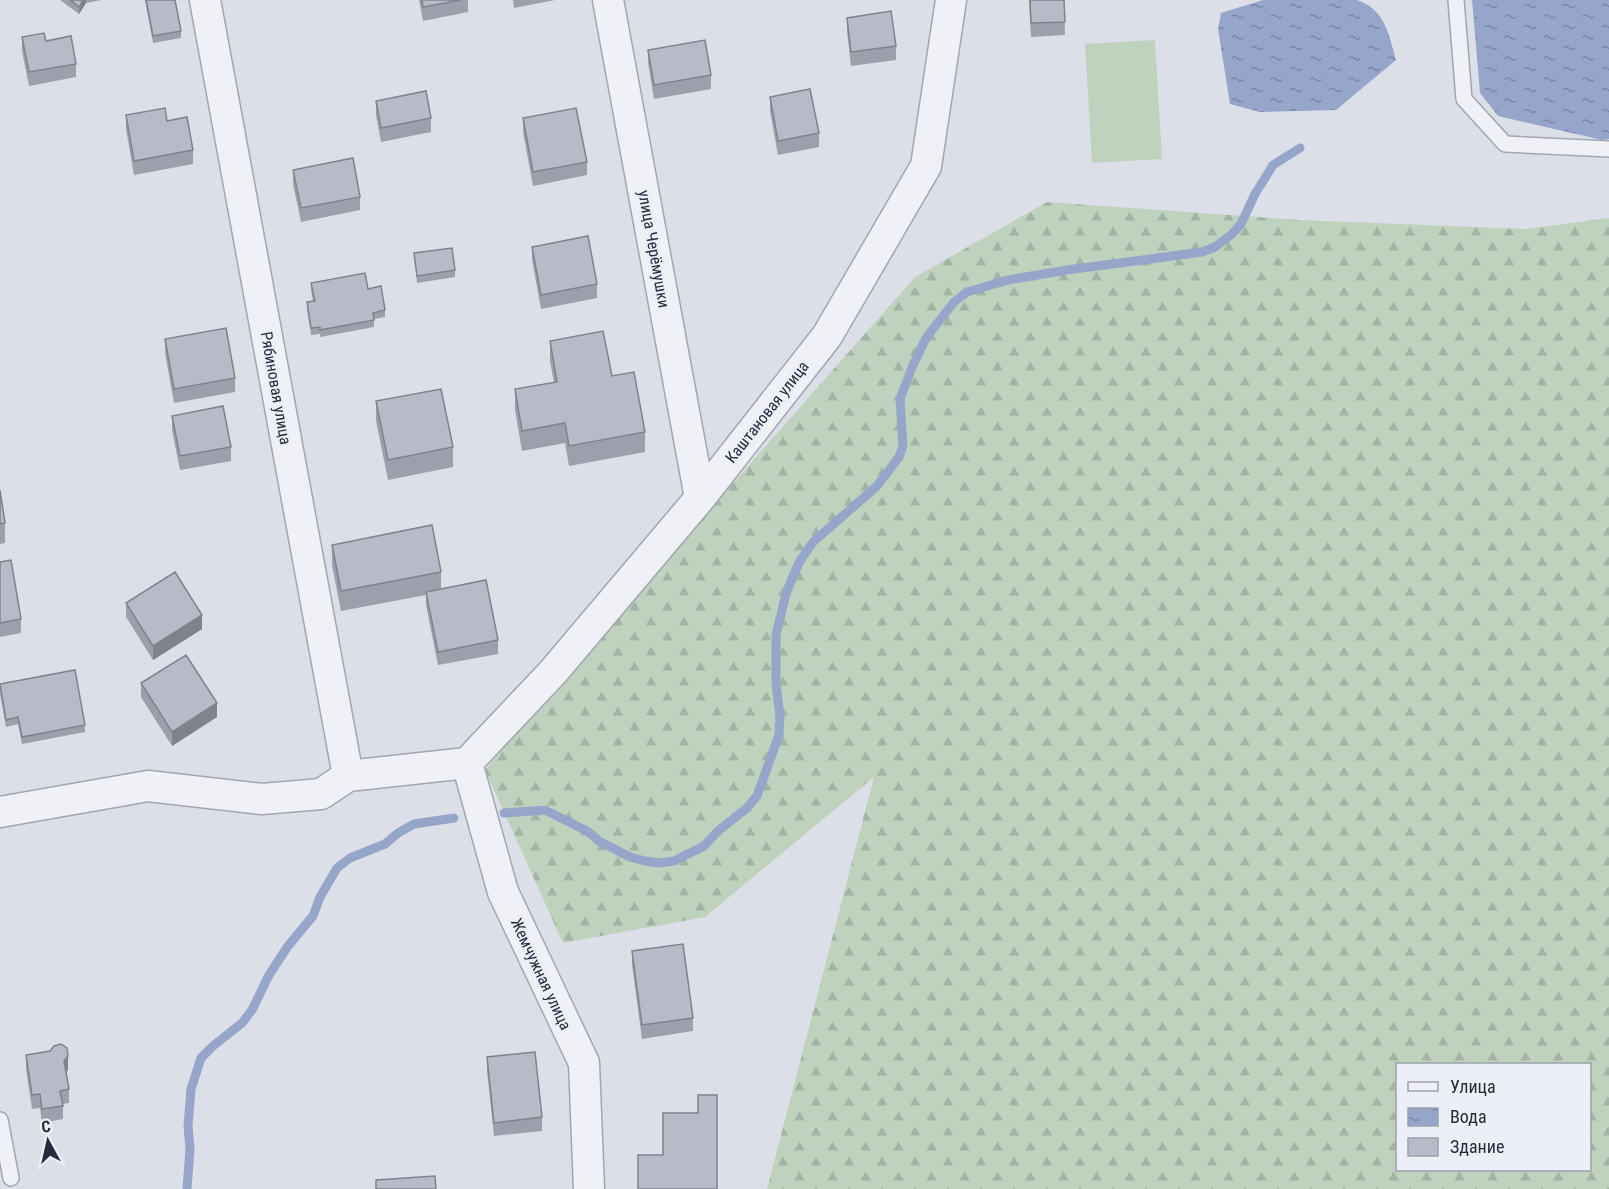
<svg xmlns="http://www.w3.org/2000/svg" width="1609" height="1189" font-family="'Roboto Condensed',sans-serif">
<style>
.forest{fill:url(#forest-firs);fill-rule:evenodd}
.pitch{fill:#bfd2be}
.water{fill:url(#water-ripples)}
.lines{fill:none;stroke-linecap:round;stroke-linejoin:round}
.stream{stroke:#96a6ca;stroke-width:9}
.service-casing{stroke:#a2a5b2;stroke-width:18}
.minor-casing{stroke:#a2a5b2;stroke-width:33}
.service{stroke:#f0f1f6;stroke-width:15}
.minor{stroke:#f0f1f6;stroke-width:30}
.wall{fill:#9da0ac}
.shaded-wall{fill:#80828c}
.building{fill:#b7bac8;stroke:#80828c;stroke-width:1.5}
.labels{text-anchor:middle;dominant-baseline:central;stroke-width:6;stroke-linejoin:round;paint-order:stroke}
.street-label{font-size:16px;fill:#262a3f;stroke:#eceff5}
</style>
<defs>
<pattern id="forest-firs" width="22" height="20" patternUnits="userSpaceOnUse" patternTransform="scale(1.5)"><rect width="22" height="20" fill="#bfd2be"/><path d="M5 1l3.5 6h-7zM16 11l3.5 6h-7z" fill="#a4b4a4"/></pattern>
<pattern id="water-ripples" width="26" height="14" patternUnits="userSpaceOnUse" patternTransform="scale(1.5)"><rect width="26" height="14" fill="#96a6ca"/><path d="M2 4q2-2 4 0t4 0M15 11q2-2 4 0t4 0" fill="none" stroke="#7a87a5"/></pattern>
</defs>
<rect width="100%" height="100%" fill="#dddfe8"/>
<path class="forest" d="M1047,202L1299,220L1526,229L1609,218V1189H767L874,777L705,917L563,943L485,770L554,686L915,277ZM1398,1064H1590V1170H1398Z"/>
<path class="pitch" d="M1155,40L1162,159L1092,163L1085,44Z"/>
<path class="water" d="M1263,0H1357C1385,9 1389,35 1396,60L1336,110L1260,112L1230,104L1218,29L1221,13Z
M1472,0H1609V139L1602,140L1498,116L1480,93Z"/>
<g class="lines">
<path class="stream" d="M504,813L545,810L587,831L599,841L630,857L645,861L659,863L674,861L704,846L718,831L747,808L757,796L779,735L780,717L776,683V635L786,594L793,576L800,561L813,542L877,486L899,457L903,446L900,399L913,365L926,338L954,302L967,292L1008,280L1067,270L1202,252L1215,247L1232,234L1241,224L1255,194L1273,165L1300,148
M187,1189L190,1149L188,1126L191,1089L201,1058L213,1046L242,1023L252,1010L269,975L288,946L313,916L320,897L337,868L350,858L385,844L398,833L414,824L454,818"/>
<defs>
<path id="service" d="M1456,0L1464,99L1505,144L1609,149
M0,1120L11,1178"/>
<path id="minor" d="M205,0L348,776
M608,0L700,498
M467,763L553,672L700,498L827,336L926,166L951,0
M467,763L503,892L584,1063L589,1189
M0,812L148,786L262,799L321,794L348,776L467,763"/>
</defs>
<use href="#service" class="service-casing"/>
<use href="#minor" class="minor-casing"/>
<use href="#service" class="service"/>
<use href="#minor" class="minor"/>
</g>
<path class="wall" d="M60,0H101L86,3L79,14Z
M145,0H175L181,31V38L153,43Z
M419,0H468V12L423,21Z
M513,0H555L514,8Z
M1029,0H1064L1065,35L1031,37Z
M847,18L896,46V60L851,66L847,31Z
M22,37L46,41L76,64V77L29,86L22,51Z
M648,50L711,75V89L654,99L648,63Z
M770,97L819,133V147L778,155L770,111Z
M376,101L431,118V132L381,142L376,115Z
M126,115L167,121L193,150V164L134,175L126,129Z
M523,118L587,162V175L533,186L523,132Z
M293,170L360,197V210L301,222L293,184Z
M532,247L597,284V298L541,309L532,260Z
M414,253L455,270V277L417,283Z
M311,283L368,289L385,310V317L374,319V327L320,337V334L311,335L307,309V302L313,301L311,290Z
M165,339L235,378V392L174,403L165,353Z
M550,341L612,376L645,432V452L569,466L565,443L522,451L515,410V389L554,383L550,361Z
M376,401L453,447V467L388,480L376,421Z
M172,416L231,447V461L180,470L172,430Z
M0,490L5,523V543L0,544Z
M332,545L441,572V589L498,640V654L438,665L426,605V595L341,611L332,565Z
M0,562L21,619V633L0,637Z
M126,603L202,629L153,660L126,617Z
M141,683L217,717L172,746L141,697Z
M0,684L85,725V732L22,744L18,724L6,727L0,694Z
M632,951L693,1018V1031L642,1039L632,965Z
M26,1055L68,1070L66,1072L69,1089V1103L63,1104V1119L42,1123L40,1108L32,1109L26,1069Z
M487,1057L542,1117V1131L494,1136L487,1071Z"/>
<path class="shaded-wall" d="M83,0H86V3L79,14V7Z
M202,615V629L153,660V646Z
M217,703V717L172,746V732Z
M68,1056V1070L64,1075V1061Z"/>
<path class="building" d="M70,0H83L79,7Z
M146,0H175L181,31L153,36Z
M422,0H461L423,7Z
M1030,0H1064L1065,22L1031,23Z
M891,11L896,46L851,52L847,18Z
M44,33L46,41L71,36L76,64L29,72L22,37Z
M705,40L711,75L654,85L648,50Z
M810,89L819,133L778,141L770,97Z
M426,91L431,118L381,128L376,101Z
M165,108L167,121L187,117L193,150L134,161L126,115Z
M576,108L587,162L533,172L523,118Z
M353,158L360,197L301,208L293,170Z
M588,236L597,284L541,295L532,247Z
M452,248L455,270L417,276L414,253Z
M365,273L368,289L381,286L385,310L373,313L374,320L320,330V327L311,328L307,302L315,301L311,283Z
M226,328L235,378L174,389L165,339Z
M603,331L612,376L634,372L645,432L569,446L565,423L522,431L515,389L557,382L550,341Z
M441,389L453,447L388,460L376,401Z
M223,406L231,447L180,456L172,416Z
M0,490L5,523L0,524Z
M432,525L441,572L341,591L332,545Z
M11,560L21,619L0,623V562Z
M175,572L202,615L153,646L126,603Z
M486,580L498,640L438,652L426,592Z
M186,655L217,703L172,732L141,683Z
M75,670L85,725L22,737L18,717L6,720L0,684Z
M683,944L693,1018L642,1025L632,951Z
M61,1044L67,1048L68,1056L64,1061L69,1089L60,1091L63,1106L42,1109L40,1094L32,1095L26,1055L50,1051L54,1046Z
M535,1052L542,1117L494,1123L487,1057Z
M698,1095H717V1189H638V1155H663V1113H698Z
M435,1176L436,1189H376V1180Z"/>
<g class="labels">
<g class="street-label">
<text transform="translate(654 249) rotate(80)">улица Черёмушки</text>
<text transform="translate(276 388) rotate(80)">Рябиновая улица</text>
<text transform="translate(767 412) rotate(-52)">Каштановая улица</text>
<text transform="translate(541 974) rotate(65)">Жемчужная улица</text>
</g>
</g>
<rect x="1396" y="1063" width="195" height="108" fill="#eceff5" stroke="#9da0ac" stroke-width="1.5"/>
<rect x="1408" y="1082" width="30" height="9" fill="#f0f1f6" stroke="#9da0ac" stroke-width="1.5"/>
<text x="1450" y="1093" font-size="18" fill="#262a3f">Улица</text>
<rect x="1408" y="1108" width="30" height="18" fill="url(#water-ripples)" stroke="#9da0ac" stroke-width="1.5"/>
<text x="1450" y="1123" font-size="18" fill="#262a3f">Вода</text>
<rect x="1408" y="1138" width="30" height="18" fill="#b7bac8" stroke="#9da0ac" stroke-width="1.5"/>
<text x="1450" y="1153" font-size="18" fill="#262a3f">Здание</text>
<g transform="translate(48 1141) rotate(352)" stroke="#eceff5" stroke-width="4.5" paint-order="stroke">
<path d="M0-4.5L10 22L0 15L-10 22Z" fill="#262a3f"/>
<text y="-9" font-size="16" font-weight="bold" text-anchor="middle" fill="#262a3f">С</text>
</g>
</svg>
